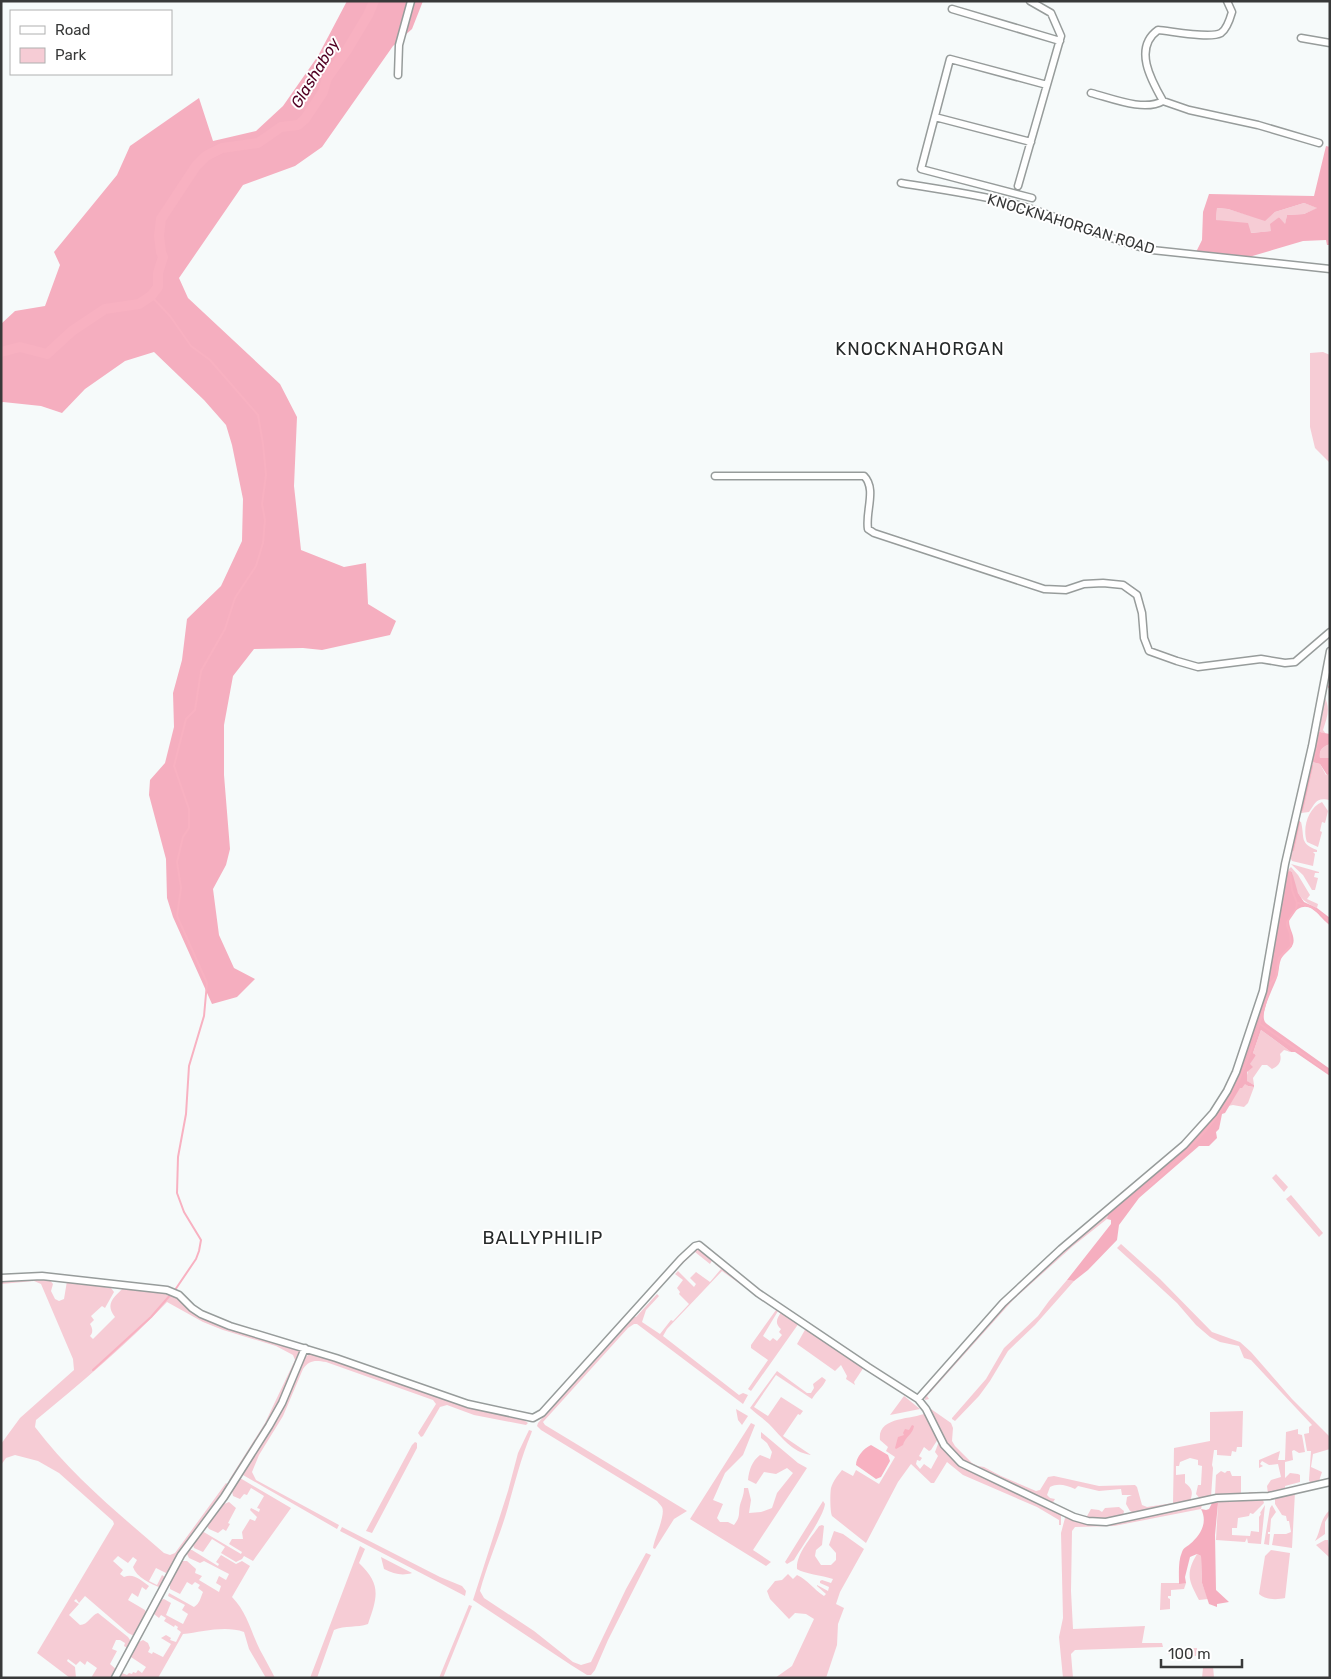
<svg xmlns="http://www.w3.org/2000/svg" width="1331" height="1679" font-family="Rubik,sans-serif">
<style>
.green{fill:#f6ccd5}
.forest{fill:#f5aebf;fill-rule:evenodd}
.water{fill:#f8b1c1}
.lines{fill:none;stroke-linecap:round;stroke-linejoin:round}
.stream{stroke:#f8b1c1;stroke-width:2}
.river{stroke:#f8b1c1;stroke-width:10}
.minor-casing{stroke:#979c9b;stroke-width:9}
.minor{stroke:#fff;stroke-width:6}
.labels{text-anchor:middle;dominant-baseline:central;stroke-width:4;stroke-linejoin:round;paint-order:stroke}
.street-label{font-size:15px;fill:#383939;stroke:#fff}
.water-label{font-size:16px;font-style:italic;fill:#520023;stroke:#fff}
.quarter-label{font-size:18px;letter-spacing:1px;fill:#272a2a;stroke:#fff}
</style>
<rect width="100%" height="100%" fill="#f6fafa"/>
<path class="green" d="M1304,203L1318,208L1304,214L1287,215L1285,225L1279,217L1271,224L1272,231L1250,233L1216,220L1217,208L1228,209L1265,220L1275,212Z
M1323,352L1330,355V463L1315,448L1310,427V353Z
M1324,696C1331,708 1327,718 1323,730L1326,734L1318,732L1312,762L1320,764L1326,775L1330,774V800C1316,797 1316,802 1309,812L1301,813L1300,811Z
M1330,744V758H1320C1319,750 1322,747 1330,744Z
M1322,802L1328,811L1325,823L1322,822L1320,831L1322,832L1318,847L1307,842C1302,828 1308,808 1322,802Z
M1298,821L1301,822C1305,838 1299,843 1317,850V852H1313L1315,854L1313,866L1292,861L1290,857Z
M1291,864L1319,872V873H1315L1314,877L1318,878L1315,890H1312L1303,875Z
M1291,867L1298,875L1310,895L1307,899L1318,904L1317,908C1299,900 1295,892 1292,872L1287,871Z
M1261,1030L1291,1052L1284,1050L1280,1054C1282,1061 1279,1066 1272,1069L1267,1065H1262L1253,1078L1254,1085L1246,1081C1248,1071 1248,1063 1256,1055L1253,1053Z
M1245,1083L1248,1086L1254,1087L1248,1103L1244,1107L1233,1105L1228,1106L1240,1087Z
M1276,1174L1288,1187L1284,1192L1272,1178Z
M1291,1195L1323,1233L1319,1237L1286,1199Z
M1108,1212L1107,1219L1073,1246L1013,1300L927,1396L929,1399L925,1400L924,1395L997,1313L1051,1261Z
M1121,1244L1160,1279L1212,1332L1240,1342L1251,1352L1292,1399L1330,1437V1449L1313,1454L1311,1467L1322,1472L1319,1481L1310,1483L1309,1480L1311,1451H1307L1304,1434L1309,1433V1427L1312,1425L1251,1360L1244,1358L1239,1346L1220,1342L1210,1337L1196,1325L1177,1303L1138,1267L1117,1248Z
M698,1248L713,1259L710,1264L695,1252L679,1267L678,1266L695,1249Z
M717,1262L777,1308L776,1310L778,1311L763,1336L770,1341L773,1338L777,1341L782,1335L779,1332L781,1329C774,1323 777,1318 782,1311L799,1323L751,1391L748,1389L768,1360L751,1348V1345L776,1310L722,1271L667,1329L663,1336L739,1395L743,1393L748,1395L743,1404L637,1324H634L628,1328L543,1422L545,1425L687,1511L674,1519L655,1549L653,1548C654,1539 666,1515 662,1507C662,1507 657,1501 657,1501L541,1430L537,1426L538,1423L633,1316L636,1317L657,1294L659,1296L646,1310L642,1322L660,1334L671,1320L673,1321L689,1304L679,1294L680,1292L677,1288L683,1280L675,1274L678,1271L694,1287L696,1284L690,1278L696,1272L710,1282L721,1269L715,1264Z
M49,1279L53,1284L51,1291L55,1299L59,1301L64,1299L67,1281L111,1288L114,1292L105,1308L102,1306L91,1316L94,1320L90,1324C93,1329 93,1333 90,1336L93,1339L115,1317C104,1303 115,1297 124,1287L155,1290L179,1297L191,1311L208,1320L301,1350L279,1402L267,1425L232,1482L229,1480L265,1423L295,1360L293,1355L276,1346L223,1330L203,1322L167,1302C126,1345 81,1383 36,1420L35,1427C71,1475 119,1514 164,1553L170,1555L175,1553L226,1483L229,1485L196,1530L170,1571H168L166,1573L156,1568L149,1581L157,1585L162,1575L166,1578L161,1588C151,1584 136,1577 133,1567L137,1560L133,1557L128,1563L118,1556L113,1561L123,1570L120,1574L124,1577C134,1573 140,1580 149,1586L146,1590L142,1587L138,1597L132,1593L128,1600L145,1610L147,1615L136,1637L128,1633L85,1596L79,1603L76,1599L74,1601L79,1604L69,1615L80,1625C88,1625 91,1615 98,1613L128,1637L132,1643L129,1649L124,1646L125,1643L120,1640H116L112,1649L117,1651L110,1664L117,1670L113,1678H91L97,1668L87,1661L85,1665L80,1661L76,1665L68,1659L67,1661L75,1667L76,1678H70L37,1653L114,1524L113,1521L59,1473L38,1461L15,1455L6,1458L1,1465V1444L20,1418L74,1370L73,1359L41,1284L34,1281L1,1284V1280Z
M1067,1280L1074,1281L1035,1325L1008,1351L990,1381L979,1396L955,1421L952,1419V1418L986,1379L1004,1348L1038,1316L1049,1301Z
M806,1328L864,1367L854,1382L855,1385L846,1379L847,1376L841,1365L835,1371L797,1344Z
M311,1353C363,1368 414,1390 466,1407C482,1412 517,1414 528,1423L526,1425L474,1415L447,1405L440,1407L423,1436L421,1437L418,1433L436,1404L433,1400L326,1362C315,1360 309,1360 303,1369L283,1416L259,1455L252,1472L256,1480L339,1525L337,1529L243,1475L266,1435L304,1358Z
M777,1371L807,1393H811L814,1388L813,1384L822,1377L826,1380C823,1387 816,1392 812,1399L776,1375L754,1407L768,1416L781,1397L803,1411L800,1415L798,1414L783,1436L811,1455C791,1452 782,1437 769,1424C763,1418 756,1414 750,1408Z
M904,1396L920,1409L890,1415Z
M736,1409L748,1416L742,1425L738,1420Z
M929,1409H931L951,1423L953,1428L952,1441L955,1446L972,1463L978,1466L984,1467L1001,1476L1036,1491L1040,1490L1048,1477L1054,1476L1099,1486L1135,1485L1137,1487L1142,1505L1147,1507L1173,1503L1174,1448L1210,1441V1412L1243,1411L1242,1447H1237L1236,1452L1232,1451L1231,1456L1217,1455V1450H1214L1212,1465L1213,1468L1211,1497L1201,1500L1196,1494L1198,1485H1201L1202,1466L1198,1465V1460L1190,1458L1180,1462L1179,1466H1176V1475L1185,1474V1483C1193,1489 1193,1492 1190,1502L1134,1513L1130,1511L1126,1504L1127,1497L1132,1495H1122L1121,1489L1099,1491L1078,1486L1075,1489C1066,1485 1058,1483 1050,1487L1047,1495L1050,1498L1055,1499L1052,1504L962,1461L942,1437Z
M926,1413L938,1439L931,1450L929,1451L924,1447L919,1456L922,1458L920,1461L917,1460L916,1464L920,1469L924,1464L931,1469L938,1456L935,1452L938,1444L940,1443L960,1465L968,1470L1061,1515V1525H1059V1520L1037,1507L963,1475L947,1462L934,1483H931L911,1464L898,1482L866,1543L832,1516C830,1512 830,1493 831,1488C833,1481 838,1475 842,1470L853,1476L856,1470L879,1484L895,1457L886,1451L888,1447L880,1440C877,1416 912,1420 926,1413Z
M751,1423L755,1425L743,1455L725,1473L713,1500L723,1504L717,1518L720,1522H728L734,1525C741,1516 738,1515 740,1505C742,1498 744,1495 744,1488H748L751,1500L749,1513L761,1512L772,1508L777,1493L793,1473L787,1468L776,1474L764,1472L756,1484L748,1480C749,1470 752,1461 760,1455L770,1459L772,1452L767,1443L761,1438V1432L798,1463L807,1468L753,1550L771,1562L766,1566L690,1519Z
M1298,1429V1434L1302,1435L1305,1452L1299,1453L1294,1450L1292,1451L1293,1460L1285,1462V1478L1290,1473L1298,1474L1300,1475V1482L1285,1486V1490L1268,1494L1267,1486L1271,1480L1281,1477L1278,1464L1269,1465L1262,1461L1260,1464L1263,1466L1259,1468V1460L1280,1451L1278,1460H1285L1286,1432Z
M529,1430L532,1431L531,1434C520,1460 514,1487 506,1514C498,1540 487,1565 480,1591L484,1598L534,1631L573,1662L581,1665L591,1662L626,1589L646,1553L651,1555L608,1640L595,1670L591,1675H587L571,1665L473,1600L508,1491L518,1453Z
M415,1442L417,1443V1448L372,1533L366,1531L412,1445Z
M1221,1471L1225,1473L1227,1471H1230L1232,1476H1241V1493L1248,1494L1249,1492L1263,1493L1262,1494L1215,1495L1216,1475Z
M240,1478L291,1508L253,1561L244,1556L242,1559L236,1562L221,1553L225,1547L212,1539L203,1552L194,1548L193,1545L202,1531L241,1554L242,1552L229,1544L232,1539H243L242,1532L250,1519L255,1521L257,1517L250,1510L251,1508L259,1512L260,1509L257,1508L264,1496L251,1488L247,1495L244,1494L240,1499L233,1496L232,1491Z
M1295,1492L1292,1548L1272,1545L1274,1534H1286L1291,1532L1289,1521H1287L1286,1516L1282,1515L1275,1504V1498Z
M1236,1499L1263,1500L1264,1503L1253,1514L1250,1513L1249,1516L1238,1518L1237,1528H1232V1535L1250,1536L1251,1531L1259,1532V1517L1261,1514L1260,1513L1265,1505L1261,1544L1248,1543L1247,1538L1245,1542L1216,1540L1218,1503H1212V1502Z
M823,1501L825,1504C823,1518 802,1546 794,1560L787,1564L785,1562Z
M229,1502L236,1508L228,1523L230,1524L226,1531L223,1529L218,1533L209,1529L206,1525L224,1504Z
M1202,1505L1201,1509L1114,1526L1075,1527L1072,1531L1071,1591L1073,1629L1145,1626L1142,1643H1162L1163,1647L1075,1650L1071,1654L1073,1678H1063L1059,1637L1063,1618L1061,1533L1065,1518L1066,1517L1087,1523H1106Z
M1272,1505L1276,1512L1271,1519L1270,1532H1268V1534H1270L1269,1545L1264,1544L1270,1508Z
M1119,1507L1124,1511L1123,1516L1097,1521L1086,1518L1091,1509L1099,1510L1102,1512L1105,1508Z
M1330,1510V1514L1325,1522V1534L1315,1541C1321,1531 1320,1518 1330,1510Z
M822,1525L824,1526L822,1545L816,1550L815,1556L821,1565H831L836,1560V1553L829,1545L834,1531L843,1534L864,1549L840,1592L836,1604L844,1608L838,1624L837,1645L826,1678H775L792,1666L814,1619L806,1614L795,1613L789,1619L770,1599L767,1591L775,1581L782,1580L788,1574L793,1579L797,1575C808,1580 813,1589 824,1596L826,1594L817,1586V1585L828,1591L829,1587L820,1583V1581L822,1580L831,1583L833,1579C822,1575 804,1574 797,1569C796,1554 811,1538 819,1526Z
M342,1527L440,1577L462,1586L466,1591L465,1596L340,1531Z
M1325,1540H1328L1330,1558L1316,1545Z
M360,1546L365,1549L359,1563C381,1584 378,1596 368,1624C357,1628 345,1625 334,1630L317,1678H310Z
M189,1550H192L218,1566L219,1564L216,1562L221,1555L236,1564L242,1561L250,1566L232,1597C247,1612 251,1632 260,1650C265,1659 270,1668 275,1678H266L249,1649L244,1632C225,1625 202,1632 183,1634L158,1678H117L122,1673L127,1675L129,1673L132,1674L133,1672L136,1673L138,1670L142,1673L146,1667L131,1657L123,1668L139,1642L143,1640L148,1643L150,1648L148,1652L152,1654L153,1652L163,1657L171,1644L161,1638L166,1635L171,1638L170,1640L176,1642L181,1632L177,1629L178,1627L175,1625L174,1627L164,1621L166,1618L161,1615L159,1618L154,1614L161,1600L164,1599L171,1603L166,1615L183,1624L188,1614L182,1610L185,1605L168,1596L169,1593L194,1607C200,1603 200,1599 203,1592L198,1588L200,1585L195,1582L192,1585L187,1582L180,1594L170,1589V1584L182,1561H187L196,1569L195,1573L202,1576L199,1580L219,1592L221,1586L216,1583L219,1576L226,1580L229,1574L204,1561L200,1563L189,1558L187,1554Z
M1271,1550L1290,1553L1285,1598C1277,1600 1265,1600 1259,1594L1265,1556Z
M1197,1554L1201,1556L1202,1583L1208,1599L1199,1600C1189,1581 1185,1574 1197,1554Z
M381,1557L412,1573C402,1576 394,1574 384,1569Z
M1161,1583H1186L1184,1589L1171,1590V1596H1168V1598L1170,1599V1609L1160,1610Z
M469,1605L472,1606L443,1678H439Z
M1197,1648L1196,1656L1168,1654L1167,1651L1173,1650L1174,1649Z
M1213,1666L1214,1678H1202L1203,1668Z"/>
<path class="forest" d="M347,1H423L412,29L393,46L322,147L295,166L243,185L179,278L188,298L280,384L297,417L294,486L301,550L344,567L366,563L368,604L396,621L390,635L322,650L303,648L254,649L233,676L224,725V775L230,849L226,865L213,889L219,935L234,968L255,979L237,997L212,1004L173,917L167,898L166,859L149,795L150,780L165,763L174,727L173,693L182,660L187,619L221,586L242,541L243,499L232,445L226,425L204,400L154,352L125,361L85,389L62,413L41,406L3,402L1,403V324L15,311L45,306L60,265L54,252L117,175L130,146L199,98L213,141L256,131L283,106L318,56Z
M1326,146L1330,147V245H1327L1326,240L1303,241L1239,260L1196,252L1202,240L1203,212L1209,194L1314,196ZM1304,203L1317,208L1304,214L1287,215L1285,224L1279,217L1270,224L1271,231L1251,233L1248,223L1216,220L1217,208L1228,209L1265,221L1275,212Z
M1318,732L1330,734V744C1322,747 1319,750 1320,758H1330V774L1327,775L1320,764L1312,762Z
M1287,871L1292,872L1298,893L1304,902L1317,908L1330,918V925C1321,920 1312,900 1298,909C1279,921 1297,932 1293,944C1291,950 1284,953 1281,959C1279,964 1279,969 1278,974C1276,984 1259,1012 1265,1022C1266,1024 1269,1025 1271,1027L1330,1069V1076L1295,1052H1291L1261,1030L1253,1053L1256,1055L1250,1064L1253,1067L1247,1072V1081L1254,1085V1087L1248,1086L1245,1084L1242,1088H1240L1225,1113L1222,1114L1219,1129L1216,1132L1217,1138L1209,1146H1199L1139,1198L1119,1225L1117,1240L1088,1270L1074,1281L1067,1280L1111,1224V1220L1107,1219L1108,1212L1186,1147L1215,1114L1247,1049L1260,1011L1266,991Z
M1212,1503H1218L1215,1535L1216,1590L1229,1602L1217,1604V1607L1209,1604L1202,1583L1201,1556L1197,1554L1190,1557L1185,1577L1186,1583L1179,1584C1179,1574 1178,1561 1182,1552C1184,1547 1187,1547 1190,1544C1201,1535 1208,1522 1201,1509L1206,1510L1209,1509Z"/>
<path class="water" d="M912,1425L914,1426C913,1434 905,1437 903,1445L896,1449L895,1448L898,1437L904,1435L903,1433L905,1429L909,1430Z
M871,1445L888,1455L890,1461L881,1477L876,1479L856,1465C856,1457 864,1448 871,1445Z"/>
<g class="lines">
<path class="stream" d="M151,296L170,316L191,346L210,360L258,415L263,444L266,475L262,504L265,520L263,543L256,566L235,598L225,629L201,671L195,710L186,719L174,766L189,809V828L183,837L177,862L181,888L177,916L207,983L204,1016L189,1066L186,1114L178,1157L177,1193L184,1212L201,1240L199,1251L196,1259L175,1290
M1329,687L1330,685
M1314,759L1320,733
M1302,810L1312,766
M1293,850L1299,822
M1298,903L1312,907L1330,921
M1260,1024L1330,1073
M1150,1185C1182,1156 1215,1127 1235,1088C1252,1055 1261,1018 1271,983L1276,977L1279,958L1291,946L1290,933L1287,926V922L1296,909L1297,903L1292,890L1290,872
M93,1370L151,1317L172,1293"/>
<path class="river" d="M1,352L20,347L47,354L72,331L105,309L139,304L151,296L158,287V273L163,257L161,252L159,236L161,219L196,166L206,156L222,148L258,143L281,127L298,125L305,119L323,92L327,78L347,50L368,15L374,1"/>
<defs>
<path id="minor" d="M952,9L1060,41
M1301,38L1330,43
M398,75L399,45L411,1
M1091,93C1111,98 1144,112 1163,101L1189,110L1258,125L1319,143
M1163,101C1151,80 1133,48 1158,30C1171,31 1210,39 1221,33C1227,29 1230,19 1232,12L1227,1
M935,117L1031,142
M901,183C942,190 983,195 1022,206C1066,219 1107,240 1152,250L1330,269
M1018,186L1061,36L1051,13L1030,1
M1032,198L921,169L950,59L1047,85
M715,476H864C877,489 865,512 868,529L874,533L1044,589L1066,590L1084,584L1103,583L1123,585L1137,595L1142,613L1144,638L1149,651L1177,661L1198,667L1261,659L1285,663L1295,662L1330,632
M1,1278L42,1276L167,1290L179,1295L192,1308L201,1314L230,1326L336,1358L468,1404L533,1418L542,1413L681,1259L695,1246L699,1245L758,1293L868,1367L918,1399L926,1409L944,1445L961,1463L1074,1517L1088,1521L1106,1522L1217,1498L1269,1496L1330,1482
M918,1399L1003,1303L1061,1249L1184,1145L1213,1113L1227,1091L1236,1072L1263,991L1285,864L1312,746L1330,651
M115,1678L181,1555L224,1497L269,1426L282,1403L305,1348"/>
</defs>
<use href="#minor" class="minor-casing"/>
<use href="#minor" class="minor"/>
</g>
<g class="labels">
<g class="street-label">
<text transform="translate(1071 224) rotate(17)">KNOCKNAHORGAN ROAD</text>
</g>
<g class="water-label">
<text transform="translate(315 73) rotate(-59)">Glashaboy</text>
</g>
<g class="quarter-label">
<text x="920" y="349">KNOCKNAHORGAN</text>
<text x="543" y="1238">BALLYPHILIP</text>
</g>
</g>
<rect width="1331" height="1679" fill="none" stroke="#383939" stroke-width="5"/>
<rect x="10" y="10" width="162" height="65" fill="#ffffff" stroke="#afb0b0"/>
<rect x="20" y="26" width="25" height="8" fill="#ffffff" stroke="#afb0b0"/>
<text x="55" y="35" font-size="15" fill="#383939">Road</text>
<rect x="20" y="48" width="25" height="15" fill="#f6ccd5" stroke="#afb0b0"/>
<text x="55" y="60" font-size="15" fill="#383939">Park</text>
<path d="M1161 1659v8h81v-8" fill="none" stroke="#383939" stroke-width="2.5"/>
<text x="1168" y="1659" font-size="15" fill="#383939" stroke="#ffffff" stroke-width="4" paint-order="stroke">100 m</text>
</svg>
